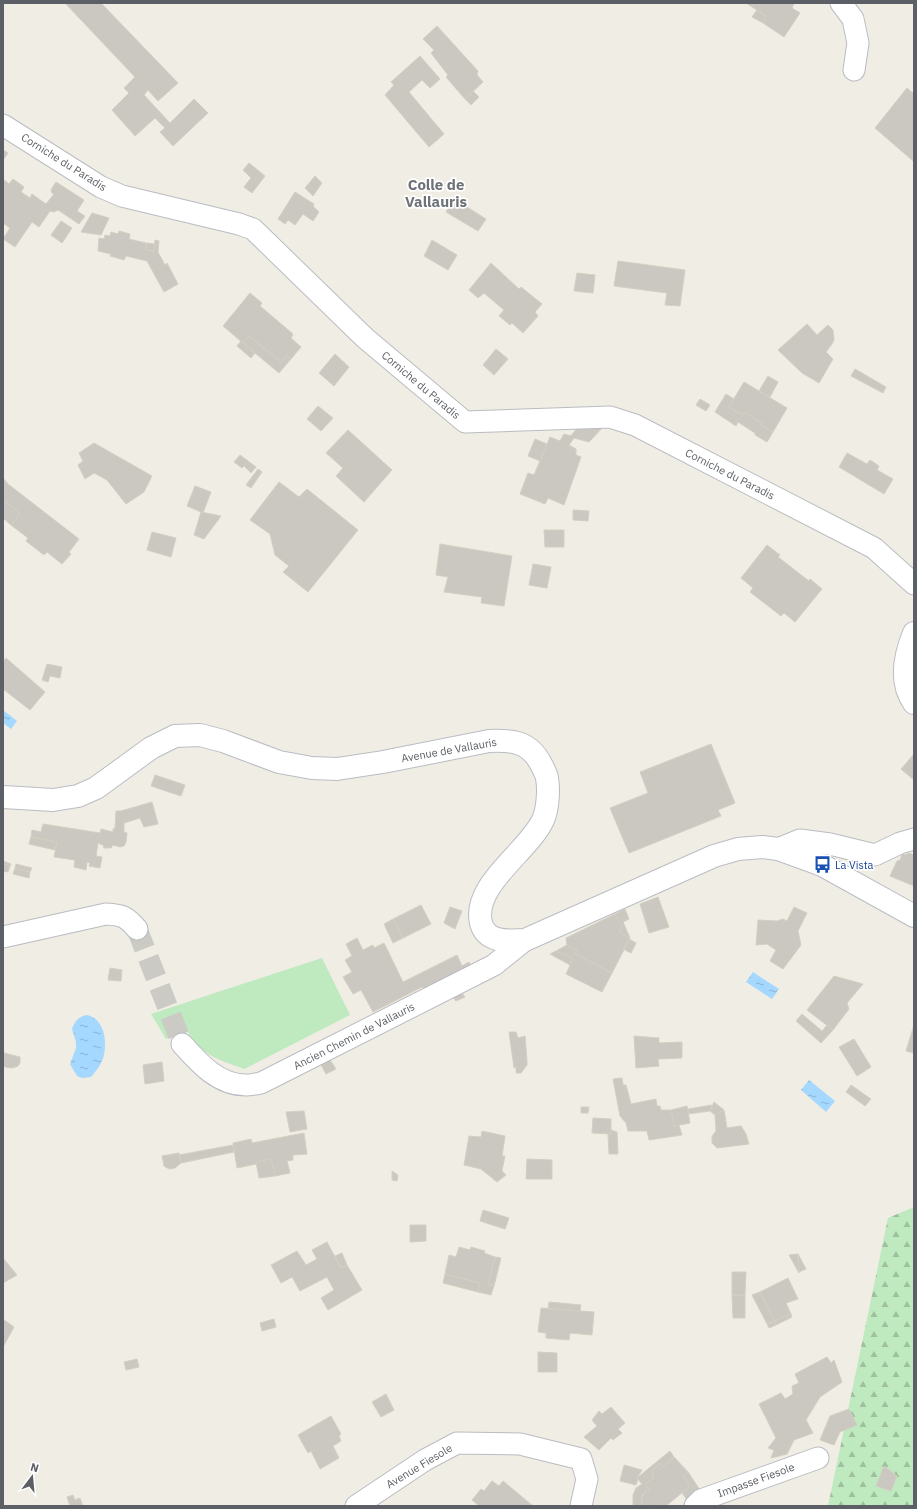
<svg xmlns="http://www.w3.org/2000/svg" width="917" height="1509" font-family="'IBM Plex Sans',sans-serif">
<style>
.green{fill:#bfe9be}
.forest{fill:url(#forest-firs)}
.water{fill:url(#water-ripples)}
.building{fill:#cbc8c1;stroke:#d5cfc2}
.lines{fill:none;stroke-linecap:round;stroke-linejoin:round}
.street-tunnel{stroke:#cbcac4;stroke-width:21;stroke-dasharray:21 10;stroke-linecap:butt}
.street-casing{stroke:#b9bcc1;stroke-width:23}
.secondary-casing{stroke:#b9bdc3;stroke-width:24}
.street{stroke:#fff;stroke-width:21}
.secondary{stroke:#fff;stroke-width:22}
.labels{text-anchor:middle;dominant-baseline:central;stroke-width:3.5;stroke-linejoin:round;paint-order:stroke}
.street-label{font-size:11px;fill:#5c6066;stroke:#fff}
.transit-label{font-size:11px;fill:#164399;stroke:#fff;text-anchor:start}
.district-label{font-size:15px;font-weight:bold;fill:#6d7278;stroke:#fff}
</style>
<defs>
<pattern id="forest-firs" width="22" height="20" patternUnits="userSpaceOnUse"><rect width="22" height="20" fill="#bfe9be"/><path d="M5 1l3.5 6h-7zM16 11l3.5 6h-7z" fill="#9ec09e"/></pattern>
<pattern id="water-ripples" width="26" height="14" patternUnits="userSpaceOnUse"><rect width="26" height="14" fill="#a5d8ff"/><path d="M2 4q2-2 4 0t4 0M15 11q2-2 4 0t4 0" fill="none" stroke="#8ab3d2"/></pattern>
</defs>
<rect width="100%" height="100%" fill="#f0ede4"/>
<path class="green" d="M322,958L350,1015L244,1069C220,1060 202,1056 188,1032L166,1039L151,1014Z"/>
<path class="forest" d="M914,1207V1506H828L888,1218Z"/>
<path class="water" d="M3,710L17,721L11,729L3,723Z
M753,972L779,989L772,999L746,982Z
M87,1015C104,1019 107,1039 104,1055C102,1064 96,1071 91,1077L82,1078L77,1076L70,1064L76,1048V1042L72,1029C75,1021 78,1017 87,1015Z
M809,1080L835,1101L826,1112L801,1090Z"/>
<path class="building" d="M65,3H101L178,83L158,101L148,90L144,95L170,123L194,99L208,113L173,146L160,132L165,128L155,118L135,136L112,110L129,93L124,88L135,77Z
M746,3H792L794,4L792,8L800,13L784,37L763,23L766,16Z
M757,10L766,16L763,23L752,17Z
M437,26L478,71L477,75L483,82L465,99L446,77L448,75L431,53L434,50L423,39Z
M420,56L440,79L430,88L422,80L409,92L444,134L429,147L385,95L394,85L391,82Z
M907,88L914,94L913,161L875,128Z
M473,91L479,97L471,105L465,99Z
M3,150L8,153L3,160Z
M249,163L265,176L252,193L244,187L251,178L243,170Z
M315,176L322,183L313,196L305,188Z
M3,179L9,184L13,179L24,187L21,192L30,198L32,194L46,204L54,194L52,193L51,190L56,182L84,200L77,211L85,216L79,224L58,210L54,212L50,211L39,227L32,222L15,247L3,239L10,228L3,223Z
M295,192L314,204L313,206L319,212L313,221L303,214L295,225L288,220L285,224L278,219Z
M454,199L486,219L478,231L446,212Z
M92,213L109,218L101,235L81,232Z
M61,221L72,228L62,243L51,235Z
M119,231L130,234L129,239L146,243V250L154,251L155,240L159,241L158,252L165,265L167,263L178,284L164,292L147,261L126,256L124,260L110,256L111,254L98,251L99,238L104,239L105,235L110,236L111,232L118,234Z
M432,240L457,255L448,270L424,256Z
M146,243L155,244L154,251L146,250Z
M618,261L685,270L680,306L665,305L667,293L614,286Z
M491,263L519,289L521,287L542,304L535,312L538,316L523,333L512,323L510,325L499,316L504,310L484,293L478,298L469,290Z
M577,273L595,275L593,293L574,291Z
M250,293L262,303L260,306L293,334L291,338L301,347L291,359L286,356L281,362L249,336L243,343L223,326Z
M807,324L817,335L828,325L833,330L834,340L832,344L826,352L833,359L819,383L802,373L778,350Z
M249,336L281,362L286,356L291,359L279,373L243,343Z
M241,341L255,353L251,358L237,346Z
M496,349L508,359L494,375L483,365Z
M335,354L349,367L334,386L319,373Z
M855,369L886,387L883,393L851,376Z
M768,376L778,382L770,397L759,391Z
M744,382L787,408L773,432L761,425L762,423L744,412L742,415L729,407Z
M726,394L734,399L729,407L742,415L744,412L762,423L761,425L773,432L767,442L755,435V433L738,422L736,426L715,412Z
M700,399L710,405L706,411L696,405Z
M318,406L333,418L321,431L307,419Z
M580,424L603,427L589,442L574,438L569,445L576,449V455L581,457L564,505L548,498L545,504L520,494L528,473L534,475L550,437L560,441L564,434L571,436Z
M348,430L392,470L364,502L336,476L343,468L326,453Z
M535,439L547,444L540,461L528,456Z
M94,443L152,476L144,492L126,504L107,480L94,473L85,479L78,465L83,461L79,453Z
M847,453L867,464L870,460L879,466L877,470L893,479L884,494L839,467Z
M240,455L256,467L251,473L244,466L242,468L234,462Z
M258,469L262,472L251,488L246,485Z
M3,478L8,484L79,539L69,552L71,554L62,564L47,552L44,555L26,541L28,538L11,525L20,514L3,499Z
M279,482L299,497L307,489L358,530L308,592L283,572L289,566L275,555L270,534L250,520Z
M195,486L211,492L203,513L187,506Z
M3,499L20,514L11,525L3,518Z
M573,510L589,511L588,521L573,520Z
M201,512L221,516L204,539L194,535Z
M544,530H564V547H545Z
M152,532L176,538L171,557L147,550Z
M440,544L512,556L504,606L481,603L482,597L444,592L448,577L436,575Z
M767,545L780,555L778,557L809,581L810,579L822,589L795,622L784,613L781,616L750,592L753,588L741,578Z
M533,564L551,567L547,588L529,585Z
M6,658L45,692L30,710L3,689V662Z
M47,664L62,667L60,678L50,676L48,682L42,680Z
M711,744L735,803L718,810L721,816L629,853L610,808L648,793L640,772Z
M914,754V780L901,769Z
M155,775L185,785L181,796L151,786Z
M152,802L158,824L144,827L140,818L124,823V832L127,833L126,842L124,846L120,847L113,845L111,848H104L103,845L98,843L96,856L102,857L100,868L89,866L90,863L87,862L86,870L74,867L75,860L54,857L57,842L31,837L32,830L41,832L43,824L100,833L101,829L113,832V829L115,828L116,811H121Z
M31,837L57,842L55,850L29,844Z
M909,853L914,855V886L890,876L897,861L900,860L902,854L905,855Z
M3,861L11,864L10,866L3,864Z
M3,864L10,866L8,872L3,871Z
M16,864L32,868L30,872L15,868Z
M15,868L30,872L29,878L13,874Z
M658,897L669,927L649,933L640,904Z
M421,905L431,924L403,938L393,919Z
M450,907L462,911L455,929L444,923Z
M794,907L807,913L798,931L801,945L783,969L770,961L776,950L767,944L756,945L758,920L777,921L783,919L787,921Z
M625,909L629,919L623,922L630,938L619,932L622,927L615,914Z
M615,914L622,927L619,932L630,938L612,973L575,954L577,950L567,945L566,938Z
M393,919L403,938L393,943L384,924Z
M357,938L363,950L373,945L374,948L384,943L403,982L457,955L462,966L469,962L473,969L427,990L422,987L373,1012L361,990L353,994L343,977L352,972L345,960L352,956L346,944Z
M629,939L636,943L631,953L623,949Z
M567,945L577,950L575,954L612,973L602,992L566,974L573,959L556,951Z
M556,951L573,959L570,965L550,954Z
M110,968L122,970L121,981L108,980Z
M834,976L863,984L847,1003L849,1009L833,1030L807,1010Z
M461,992L465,997L456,1001L452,996Z
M802,1014L822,1031L827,1025L833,1030L821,1043L796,1021Z
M914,1025V1053L906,1051Z
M509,1032H516L518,1038L525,1036L527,1060V1065L521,1073H516V1067L514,1068Z
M634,1036L659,1038V1043L682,1042V1058L658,1059L659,1066L636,1068Z
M854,1039L871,1067L857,1076L839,1047Z
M4,1053L20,1057V1063L18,1066L12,1068L5,1067L3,1064Z
M328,1057L336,1069L326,1074L319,1061Z
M162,1062L164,1081L145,1084L143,1065Z
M622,1078L623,1085H626L631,1104L656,1099L657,1106H660L661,1110H671L674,1126L679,1125L682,1135L649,1140L647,1131H628L626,1123L620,1116L613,1079Z
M851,1085L871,1099L865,1106L846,1092Z
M714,1102L724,1110L715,1115L710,1111Z
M712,1105L710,1111L688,1114V1109Z
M687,1106L690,1123L674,1126L671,1110Z
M581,1107H589L588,1113H581Z
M724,1110L727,1128L741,1126L746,1134L749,1144L717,1148L712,1143V1136L716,1131L715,1115Z
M304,1111L307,1129L290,1132L286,1112Z
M593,1118L611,1119V1134L592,1133Z
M611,1130L617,1132L618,1154H609L608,1134H611Z
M482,1131L505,1136L502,1156H505L502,1171L506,1175L497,1182L481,1169L464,1165L469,1136L481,1137Z
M304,1133L307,1154L293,1155V1160L287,1161L290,1173L275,1176L271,1159L256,1162V1164L237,1168L233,1143L251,1139L252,1143Z
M233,1145L234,1152L181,1163L179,1155Z
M179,1153L181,1163L175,1168L169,1169L164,1166L162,1156Z
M271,1159L275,1176L259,1178L256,1162Z
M527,1159L552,1160V1179H526Z
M392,1171L398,1175L397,1181L392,1180Z
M483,1210L509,1218L505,1229L480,1221Z
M410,1225H426V1241L410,1242Z
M327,1242L341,1268L347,1265L362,1290L328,1310L321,1298L334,1290L327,1277L300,1291L292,1277L281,1283L271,1265L297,1251L306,1265L317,1259L312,1250Z
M459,1247L470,1250L471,1247L485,1251L484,1253L495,1257L488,1284L494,1286L491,1295L478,1292L480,1283L445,1274L449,1255L456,1257Z
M342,1253L347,1265L341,1268L335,1256Z
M798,1254L806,1269L799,1272V1271Z
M798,1254L799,1272V1273L789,1255Z
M495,1257L501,1258L494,1286L488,1284Z
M3,1258L17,1275L3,1283Z
M732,1272H746L745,1295H732Z
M445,1274L480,1283L478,1292L443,1283Z
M788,1278L798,1299L786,1303L791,1314L775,1321L760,1292Z
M760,1292L775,1321L767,1324L752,1295Z
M732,1295H745V1318H733Z
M549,1302L581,1305L580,1311L548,1309Z
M541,1308L594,1312L592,1335L570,1333L569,1340L546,1338V1333L538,1332Z
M791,1314L792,1317L776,1325L775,1321Z
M3,1319L14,1327L3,1347Z
M274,1319L276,1327L262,1331L260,1323Z
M775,1321L776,1325L769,1328L767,1324Z
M538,1352L557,1353V1372H538Z
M827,1357L831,1363L834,1360L842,1382L820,1397L806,1420L813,1433L794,1440L787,1454L771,1458L774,1450L768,1448L776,1438L759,1404L781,1393L785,1399L793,1394L792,1386L799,1383L795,1374Z
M137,1359L139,1367L126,1370L124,1362Z
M386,1394L394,1410L381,1417L372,1402Z
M611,1407L625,1423L618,1429L622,1433L613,1440L611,1438L599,1450L584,1437L597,1426L592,1420L599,1411L602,1414Z
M849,1409L857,1425L840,1432L834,1445L820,1440L830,1416Z
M331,1416L341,1434L339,1436L341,1441L333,1446L339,1458L320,1469L311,1451L308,1453L298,1435Z
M670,1451L674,1457L663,1467L660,1463L652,1472L654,1478L645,1484L650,1490L645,1492L642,1495L641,1502L643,1506H633V1495L636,1488L642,1484L637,1478Z
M674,1457L688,1472L683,1476L690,1486L666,1506H661L659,1504L657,1506H643L641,1499L644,1493L650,1490L645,1484L654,1478L652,1474V1471L660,1463L663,1467Z
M624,1465L642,1470L637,1478L638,1479L636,1485L620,1481Z
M884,1466L897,1476L891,1491L876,1486Z
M688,1472L702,1493L688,1501L682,1493L690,1486L683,1476Z
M492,1481L499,1486L503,1481L533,1506H479L472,1500L481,1489L484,1491Z
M73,1495L75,1500L80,1498L83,1506H70L67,1497Z"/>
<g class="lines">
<path class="street-tunnel" d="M137,929L182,1044"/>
<defs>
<path id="street" d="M841,3L853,19L858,43L854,70
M3,125L101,187L122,196L239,224L253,229L365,338L465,422L610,417L635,425L874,548L914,584
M778,849L800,840L830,844L875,855L900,843L914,839
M3,937L106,914C122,915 126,916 137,929
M182,1044C199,1063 218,1085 246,1085C251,1085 256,1084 261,1083L494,965L525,940
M356,1506L425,1460L457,1443L520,1444L581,1459L587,1479L581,1506
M695,1506L701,1500L818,1458"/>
<path id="secondary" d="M914,633C905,655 899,682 914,703
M3,797L53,800L78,796L96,788L151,748L175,736L200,735L223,741L279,762L312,768L337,769L383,762L489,741C512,740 529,741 541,764C543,768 546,773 547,778C549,789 548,809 543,820C528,852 472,885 481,923C486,943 509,941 525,940L714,856L738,849L762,847L778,849L822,865L914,916"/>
</defs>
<use href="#street" class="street-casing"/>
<use href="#secondary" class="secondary-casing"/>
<use href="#street" class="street"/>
<use href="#secondary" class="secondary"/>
</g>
<defs>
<symbol id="bus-bare" viewBox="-9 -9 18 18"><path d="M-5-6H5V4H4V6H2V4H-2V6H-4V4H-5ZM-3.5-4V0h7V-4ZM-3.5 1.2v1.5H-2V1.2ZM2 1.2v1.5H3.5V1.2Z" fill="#1a4fb4" stroke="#fff" stroke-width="2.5" paint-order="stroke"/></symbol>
</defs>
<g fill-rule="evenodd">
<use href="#bus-bare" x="810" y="852" width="25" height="25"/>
</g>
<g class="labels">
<g class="street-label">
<text transform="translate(64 162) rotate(32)">Corniche du Paradis</text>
<text transform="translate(421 385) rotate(40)">Corniche du Paradis</text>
<text transform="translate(730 474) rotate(27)">Corniche du Paradis</text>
<text transform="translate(449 750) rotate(-10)">Avenue de Vallauris</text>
<text transform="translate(354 1036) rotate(-27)">Ancien Chemin de Vallauris</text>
<text transform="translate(419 1466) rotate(-31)">Avenue Fiesole</text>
<text transform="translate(756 1480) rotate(-20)">Impasse Fiesole</text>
</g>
<g class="transit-label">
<text x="835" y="865">La Vista</text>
</g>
<g class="district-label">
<text x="436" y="184">Colle de<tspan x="436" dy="17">Vallauris</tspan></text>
</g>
</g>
<rect width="917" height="1509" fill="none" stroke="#5c6066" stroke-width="8"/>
<g transform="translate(32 1477) rotate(16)" stroke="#ffffff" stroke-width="3" paint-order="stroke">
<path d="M0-3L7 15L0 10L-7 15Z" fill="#5c6066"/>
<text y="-6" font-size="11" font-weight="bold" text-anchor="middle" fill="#5c6066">N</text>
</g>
</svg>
